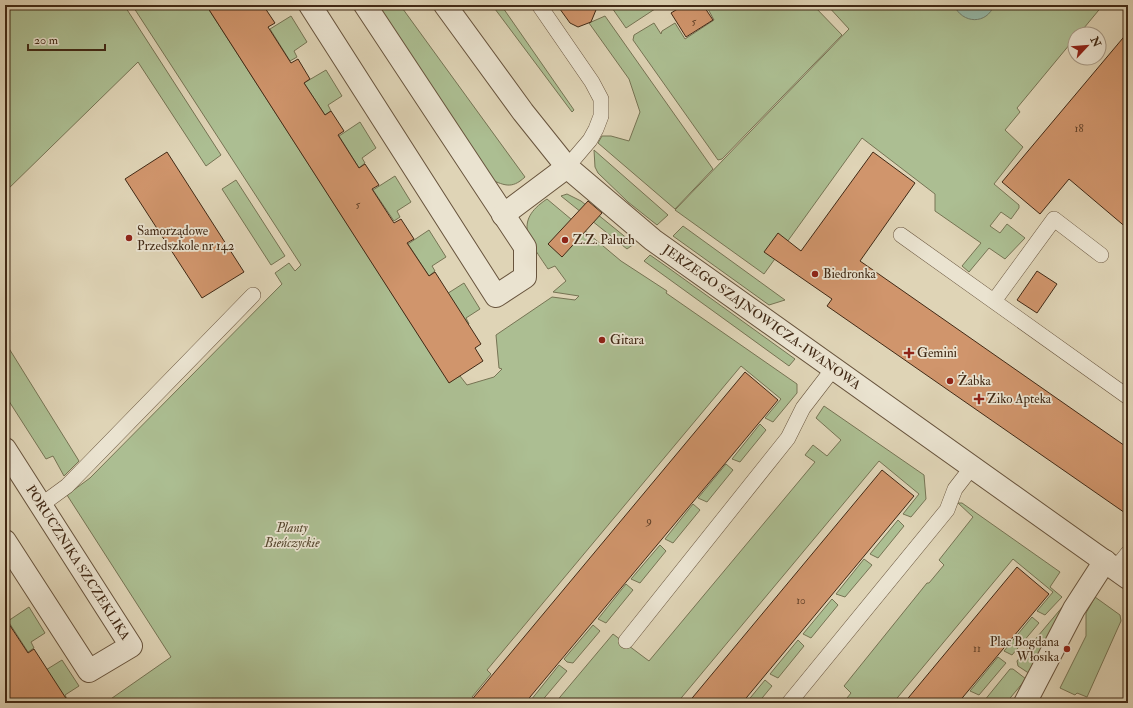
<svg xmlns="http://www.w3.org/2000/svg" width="1133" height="708" font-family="'IM FELL Double Pica',serif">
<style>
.green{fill:#acbe92;stroke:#767454}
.water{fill:#95b9a8;stroke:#737f6d}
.building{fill:#d0956c;stroke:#412915}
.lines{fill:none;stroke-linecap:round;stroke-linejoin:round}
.lane-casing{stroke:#68543d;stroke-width:16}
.street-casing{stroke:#68543d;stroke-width:24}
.lane{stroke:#eae3d0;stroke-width:15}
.street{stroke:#eae3d0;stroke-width:22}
.poi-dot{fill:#8f2418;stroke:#eae3d0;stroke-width:1.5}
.labels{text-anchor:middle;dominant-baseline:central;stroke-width:3.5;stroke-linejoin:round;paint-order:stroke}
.number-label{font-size:11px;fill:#65442b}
.poi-label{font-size:13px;fill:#412915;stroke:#eae3d0;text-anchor:start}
.street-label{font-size:13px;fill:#412915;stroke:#eae3d0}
.park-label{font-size:13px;font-style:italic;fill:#56472e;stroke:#eae3d0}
</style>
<rect width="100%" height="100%" fill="#dfd4b6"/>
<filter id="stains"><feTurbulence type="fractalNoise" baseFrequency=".005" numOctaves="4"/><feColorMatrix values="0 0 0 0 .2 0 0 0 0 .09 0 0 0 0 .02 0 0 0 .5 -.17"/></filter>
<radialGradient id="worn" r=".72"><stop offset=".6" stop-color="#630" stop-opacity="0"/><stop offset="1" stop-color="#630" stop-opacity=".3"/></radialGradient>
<path class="green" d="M5,5H124L221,155L206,166L138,62L5,192Z
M132,5H206L449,382L460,376L467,385L494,377L502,369L499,368L496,335L552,297L575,300L579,296L553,292L566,281L555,266L548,269C530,242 512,222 547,199L621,261L667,291L666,293L797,384V393L773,422L765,418L781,399L741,366L487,670L491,674L472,697L480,703H105L171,657L67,495L90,478L282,284L275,273L289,263L295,271L301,265Z
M375,5H400L525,177C511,190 504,185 487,178Z
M492,5H501L574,110L572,112Z
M610,5H661L626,28Z
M715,5H813L842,35L722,159L718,160L633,40L634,35L654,23L661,34L662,31L675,23L685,39L714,20L708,9Z
M827,5H1103L1079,34H1075V38L1017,108L1020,112L1005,130L1023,147L994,184L1019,205V208L1011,219L1001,212L990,226L1000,233L1007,224L1025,238L1005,259L989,248L969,272L962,266L981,243L935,211V194L862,138L764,274L675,210L849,29Z
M291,16L307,42L294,51L297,57L290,61L270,29Z
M605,16L713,169L675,209L598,143L602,136H611L629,141L640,112L629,79L589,23Z
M326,70L342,96L328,105L331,111L325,115L304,83Z
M360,122L376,148L362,158L365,163L359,168L339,136Z
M594,150L668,215L657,225L628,202L598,173L595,167Z
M395,176L411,202L397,211L400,217L394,221L373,190Z
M236,180L285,256L271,265L222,189Z
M567,194L581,201L634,244L627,249L561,196Z
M683,226L785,300L769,305L673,236Z
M429,230L446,257L432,266L435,271L429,276L408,244Z
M650,255L670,269L795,359L789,366L644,261Z
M464,283L480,309L466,318L469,324L462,328L442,297Z
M5,342L79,461L64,476L53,456L46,459L5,395Z
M824,406L924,475L926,499L911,517L903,514L919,494L879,461L677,703H555L613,634L649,661L815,462L805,455L813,445L827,456L841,440L816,418Z
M760,424L766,430L740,462L732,459Z
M726,464L733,470L707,502L698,498Z
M958,503H962L1060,572L1050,587L1062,597L1045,615L1037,611L1053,592L1013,559L893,703H843L851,693L844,686L927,583H929L944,565L939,560L973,517Z
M693,504L700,510L673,543L665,539Z
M898,520L904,526L878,558L870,554Z
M660,545L666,551L640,583L631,579Z
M864,559L872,565L845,597L836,594Z
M626,584L633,590L606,623L598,619Z
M1095,597L1120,615L1121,621L1087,697L1077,693L1075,695L1060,688L1086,636V613Z
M832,599L838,605L811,638L803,634Z
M1064,605L1030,674L1018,666L1017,661Z
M29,607L45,633L31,642L34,648L28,652L8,621Z
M1032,617L1039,623L1012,655L1004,651Z
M593,625L600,631L573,663L567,662L564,659Z
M798,640L804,646L778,678L770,674Z
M998,657L1006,663L979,695L970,691Z
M62,660L79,686L65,695L68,701L65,703L41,673Z
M559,665L567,671L540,703L531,700Z
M1010,669H1013L1026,679L1006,703H985L984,701Z
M765,680L772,686L758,703H746Z"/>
<path class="water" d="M954,5H994C987,25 962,24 954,5Z"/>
<path class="building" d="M206,5H263L275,23L268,27L291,63L298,59L310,79L304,83L325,115L331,111L344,131L338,135L359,168L365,164L379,185L372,189L394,223L401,219L414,239L407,243L429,276L435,272L481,344L475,348L483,361L449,383Z
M557,5H598L591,22L578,27L570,23Z
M684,5H703L713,20L686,37L671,13Z
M1128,32V229L1069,179L1040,214L1002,182Z
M167,152L244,272L202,298L125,179Z
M873,152L915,183L860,261L1128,448V515L827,306L832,299L764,252L778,233L801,251Z
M588,201L602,213L562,257L548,244Z
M1037,271L1057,284L1037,313L1017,300Z
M745,372L778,400L728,460L525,703H469Z
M882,470L914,496L742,703H688Z
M1017,567L1049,594L958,703H904Z
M5,618L28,653L34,649L69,703H12L5,692Z"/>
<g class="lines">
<defs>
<path id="lane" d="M539,5L592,82L601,99V116L596,129L590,140L567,167
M901,235L1128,397
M994,301L1054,219L1101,255
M41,505L67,486L253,295
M1115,569L1128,553
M626,641L788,438L803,408L833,369
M789,703L947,510L955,489L972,467"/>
<g id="street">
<path d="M310,5L496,296L525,277V247L365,5"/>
<path id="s1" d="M445,5L523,112L567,167L653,240L1128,578"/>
<path d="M503,215L567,167"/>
<path id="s2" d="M5,449L131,646L89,671L5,541"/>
<path d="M1025,703L1074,609L1105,561"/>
</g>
</defs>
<use href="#lane" class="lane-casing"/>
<use href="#street" class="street-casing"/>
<use href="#lane" class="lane"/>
<use href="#street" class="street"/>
</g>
<g class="poi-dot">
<circle cx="129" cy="238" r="4"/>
<circle cx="565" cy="240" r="4"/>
<circle cx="815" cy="274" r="4"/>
<circle cx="602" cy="340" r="4"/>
<path d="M907 347h4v4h4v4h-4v4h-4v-4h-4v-4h4z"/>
<circle cx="950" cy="381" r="4"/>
<path d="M977 393h4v4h4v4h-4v4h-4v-4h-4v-4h4z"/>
<circle cx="1067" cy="649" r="4"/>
</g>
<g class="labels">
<g class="number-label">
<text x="694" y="21">5</text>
<text x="1079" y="128">18</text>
<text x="358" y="204">5</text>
<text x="649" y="520">9</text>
<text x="801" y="600">10</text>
<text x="977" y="648">11</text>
</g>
<g class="poi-label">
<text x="137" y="231">Samorządowe<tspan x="137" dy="15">Przedszkole nr 142</tspan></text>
<text x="573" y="240">Z.Z. Paluch</text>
<text x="823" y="274">Biedronka</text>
<text x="610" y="340">Gitara</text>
<text x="917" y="353">Gemini</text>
<text x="958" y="381">Żabka</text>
<text x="987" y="399">Ziko Apteka</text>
<text x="1059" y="642" text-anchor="end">Plac Bogdana<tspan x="1059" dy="15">Włosika</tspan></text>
</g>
<g class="street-label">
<text stroke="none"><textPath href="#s1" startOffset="449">JERZEGO SZAJNOWICZA-IWANOWA</textPath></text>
<text stroke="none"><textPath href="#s2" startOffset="135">PORUCZNIKA SZCZEKLIKA</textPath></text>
</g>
<g class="park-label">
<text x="292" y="528">Planty<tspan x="292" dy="15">Bieńczyckie</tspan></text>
</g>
</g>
<rect width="1133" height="708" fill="none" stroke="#dfd4b6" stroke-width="20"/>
<rect x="6" y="6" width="1121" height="696" fill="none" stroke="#412915" stroke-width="2"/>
<rect x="10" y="10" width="1113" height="688" fill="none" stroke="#412915"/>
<g transform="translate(1087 46) rotate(64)"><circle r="19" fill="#eae3d0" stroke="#a69985"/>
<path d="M0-3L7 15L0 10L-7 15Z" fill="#8f2418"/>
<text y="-6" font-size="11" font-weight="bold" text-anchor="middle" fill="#412915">N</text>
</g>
<path d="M28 44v6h77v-6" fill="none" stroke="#412915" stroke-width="2"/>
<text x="34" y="44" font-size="12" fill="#412915" stroke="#eae3d0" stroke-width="3" paint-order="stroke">20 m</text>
<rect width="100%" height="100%" filter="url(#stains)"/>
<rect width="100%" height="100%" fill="url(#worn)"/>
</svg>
